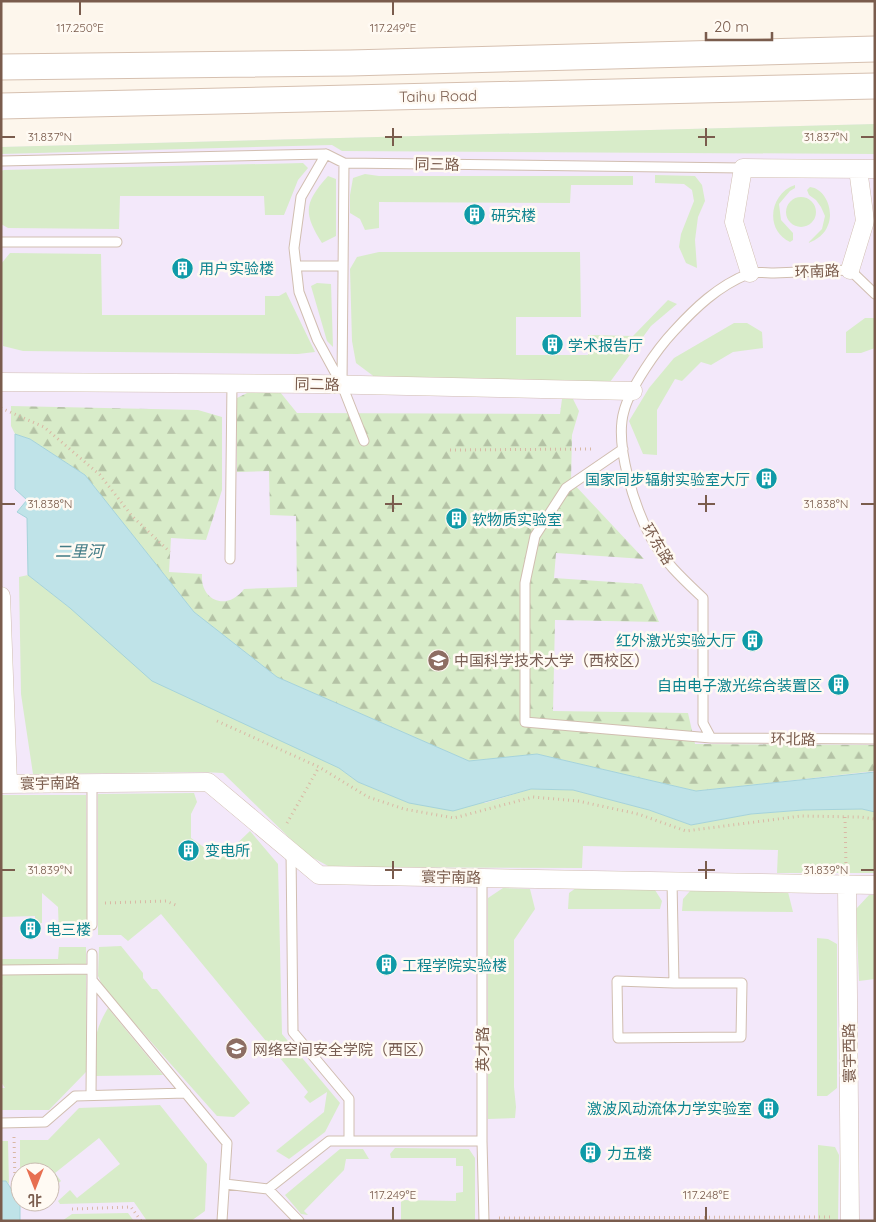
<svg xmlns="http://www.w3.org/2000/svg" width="876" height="1222" font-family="Quicksand,'Noto Sans SC',sans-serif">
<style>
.education{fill:#f3e8fa;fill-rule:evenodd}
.green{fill:#d8ecc9}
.forest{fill:url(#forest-firs)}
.water{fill:#bfe3e8;stroke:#a5d3da}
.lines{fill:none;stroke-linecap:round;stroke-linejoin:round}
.service-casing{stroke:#d1beb0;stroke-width:11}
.minor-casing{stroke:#d1beb0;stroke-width:19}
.secondary-casing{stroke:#d6c0b0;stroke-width:27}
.path{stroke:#d9b8a5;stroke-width:3;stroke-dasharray:1 4;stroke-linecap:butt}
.service{stroke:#fff;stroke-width:9}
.minor{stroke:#fff;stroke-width:18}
.secondary{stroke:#fff;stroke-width:25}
.ticks{fill:none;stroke:#7a5c4d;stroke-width:2}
.labels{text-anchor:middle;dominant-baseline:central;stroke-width:5;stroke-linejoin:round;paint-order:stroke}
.street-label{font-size:15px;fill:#7a5c4d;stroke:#fffaf3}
.culture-label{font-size:15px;fill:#0d838f;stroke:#fffaf3;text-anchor:start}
.education-label{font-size:15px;fill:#785e54;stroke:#fffaf3;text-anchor:start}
.water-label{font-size:16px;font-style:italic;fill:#437c86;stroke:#fffaf3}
.ticks-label{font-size:12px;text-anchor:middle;fill:#7a5c4d;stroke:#fffaf3;stroke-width:5;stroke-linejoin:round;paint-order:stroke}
</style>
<defs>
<pattern id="forest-firs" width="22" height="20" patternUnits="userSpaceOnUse" patternTransform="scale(1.25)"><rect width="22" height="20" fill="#d8ecc9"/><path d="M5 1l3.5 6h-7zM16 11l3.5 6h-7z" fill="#b4c2a5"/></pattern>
</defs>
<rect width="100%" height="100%" fill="#fdf6ec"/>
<path class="education" d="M875,124V1221H1V147ZM20,1172H50V1202H20Z"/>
<path class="green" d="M875,124V154L342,151L332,145L1,154V147Z
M303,163L308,168L298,180L284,215H265L264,196H120L119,229L8,228L1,224V171L4,170Z
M365,174L379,176H633V185H571L570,203L379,202V228L365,230L360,219L350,213V195L353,178Z
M655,175L695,176L702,185L705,201L698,217L695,240L697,268L686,263L679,247L681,234L694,201L692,190L684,184L655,183Z
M328,176L336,179V236L322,243C303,213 304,203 328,176Z
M795,185V188L790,191L779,204L781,220L793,233V240L790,242C764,230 770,193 795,185Z
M810,187C826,189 834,211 828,225C825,234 817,240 808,243L822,229L825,216L821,207L816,200L809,195L807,190Z
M786 212a15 15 0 1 1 30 0a15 15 0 1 1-30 0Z
M379,252H580L581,317H516V355H588V335L633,336L668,300L677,304L651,326L610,382L376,378L356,363L352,341L350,269L357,257Z
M10,253L101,254L102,315H265V296H279L286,292L315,352L298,354L23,351L3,346L1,264Z
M317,283L331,284L333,347L327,341L311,286Z
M865,318H875V348L861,353H846V332Z
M734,323H747L762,332L763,348L733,352L711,365L701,362L682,381L675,379L657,410V455L643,454L629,421L649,388L674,358Z
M28,575L70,608L339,768L358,782L409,803H485L531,789L573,790L649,810L691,825L751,814L803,810L862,809L875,812V873H777L778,850L583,846L582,868L330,867L306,854L223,773L202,772L33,774L21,694L19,577Z
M194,793L197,802L191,814V838L205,848H224L229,851L250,831L278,864L282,1034L340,1103L325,1132L289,1159L276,1151L324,1112L327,1092L310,1103L304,1097L308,1092L161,914L128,941L121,935H98V794Z
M1,795H86L87,935H59L58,907L42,893V923H35V916L1,917Z
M503,888L530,889L535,909L514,940V1087L516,1107L515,1118L488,1119V898Z
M576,888L655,890L662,901L660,909H568L569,893Z
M690,891L788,892L793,912L682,911L683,899Z
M869,895H875V979L859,981L856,909Z
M817,938L828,939L837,944V1088L827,1096H817Z
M121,946L143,973V978L152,989H157L250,1103L234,1117L217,1116L104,989L98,976L99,947Z
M59,947H86V1072L49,1110H1V1088H5L1,1082V987L3,986L1,985V959H58Z
M108,1008L163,1075L95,1076C95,1046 92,1034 108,1008Z
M160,1105L207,1164L205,1211L191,1221H147L134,1202L60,1204L58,1201L70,1190L77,1198L120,1164L99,1138L55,1173L61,1181L50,1191V1172H20V1183V1140H48L79,1108Z
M1,1141H8L9,1184L6,1181H1Z
M818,1145L835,1147L839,1155L838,1221H818Z
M395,1148L469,1149L475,1158V1221H401V1200L456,1201V1193L463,1192V1166H456V1158H391L390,1154Z
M340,1149H363L369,1159H346L344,1170L304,1211L308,1215L301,1214L285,1195Z
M128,1213L134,1221H62L72,1214Z"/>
<path class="forest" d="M249,392H280L297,413L560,414L562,399H573L579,411L572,435L571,481L644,559L556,553L554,578L642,584L659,622L555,620L553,711L688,713L695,744L875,745V771L696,791L537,754L469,761L277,677L194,612L85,475L30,439L15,434L11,426V406L198,410L222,417V490L206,540L171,538L169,572L202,574C200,602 228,611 244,589L297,587L296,516L270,515L269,471L237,472V398Z"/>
<path class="water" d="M15,434L30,439L85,475L194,612L277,677L469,761L537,754L696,791L875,772V812L862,809L803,810L751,814L691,825L649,810L573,790L531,789L453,811L409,803L358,782L339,768L152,681L70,608L28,575L27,518L17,512L27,500L15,489Z
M1,1181H6L20,1202V1221H1Z"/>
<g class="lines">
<defs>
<path id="service" d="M326,154L301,197L294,248L299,292L317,339L342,385L364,441
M1,161L326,154L344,163L743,168
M1,242H117
M296,266H343
M342,384L344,163
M623,449L566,488L535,536L525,583V722L711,738L875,739
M230,559L232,383
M711,738L703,723V598C684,580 664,562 651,538C635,508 614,445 624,411C630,388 657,349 674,331C695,308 718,286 748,274C755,271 766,273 774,273C799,272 825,271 850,270L875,294
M92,782V925
M291,851L293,1032L349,1099V1141
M482,878V1141L484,1221
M672,881L674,983L617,981L618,1038L741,1037L742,983H674
M92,954V980L227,1143L222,1221
M2,970L92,969
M91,1095L92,980
M1,1123L45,1122L75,1096L186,1093
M225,1184L268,1189L329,1141H482
M268,1189L299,1221"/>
<path id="minor" d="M850,270L865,221L858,169
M750,273L734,222L743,168L875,169
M1,382L315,384L633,391
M1,596L8,784
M1,784L208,782L319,875L875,885
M847,885L850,1221"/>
<path id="secondary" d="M1,67L350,63L875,49
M1,106L875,86"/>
</defs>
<use href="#service" class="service-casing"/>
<use href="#minor" class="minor-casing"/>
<use href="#secondary" class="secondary-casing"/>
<path class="path" d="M1,408L44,427L100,475L132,516L170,552
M450,450L594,449
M217,721L319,767L368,797L404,809L454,818L533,797L578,801L638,814L686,831L801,816L860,817L875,819
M845,817L846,867
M287,823L319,767
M105,903L166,901L178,906
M14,1137L15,1184L20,1192
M72,1209L131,1207L141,1221
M499,1218L832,1217"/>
<use href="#service" class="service"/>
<use href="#minor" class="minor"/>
<use href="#secondary" class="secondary"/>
</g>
<path class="ticks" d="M80,2V15M393,2V15M393,128V146M706,128V146M2,137H15M385,137H402M698,137H715M861,137H874M393,495V512M706,495V512M2,504H15M385,504H402M698,504H715M861,504H874M393,861V879M706,861V879M2,870H15M385,870H402M698,870H715M861,870H874M393,1207V1220M706,1207V1220"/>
<defs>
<symbol id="building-disc" viewBox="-11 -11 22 22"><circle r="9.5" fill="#0f9aa8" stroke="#fffaf3"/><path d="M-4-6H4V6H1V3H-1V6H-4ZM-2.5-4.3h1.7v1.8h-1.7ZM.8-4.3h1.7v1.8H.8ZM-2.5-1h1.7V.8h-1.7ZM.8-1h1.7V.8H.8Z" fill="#fff"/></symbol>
<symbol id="university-disc" viewBox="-11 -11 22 22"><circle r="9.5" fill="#8d6e63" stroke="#fffaf3"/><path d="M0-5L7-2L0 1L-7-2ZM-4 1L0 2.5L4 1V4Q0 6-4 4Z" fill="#fff"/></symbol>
</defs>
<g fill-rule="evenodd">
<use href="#building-disc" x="462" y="202" width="25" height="25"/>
<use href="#building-disc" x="170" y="256" width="25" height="25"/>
<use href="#building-disc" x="540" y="332" width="25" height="25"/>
<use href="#building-disc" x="754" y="466" width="25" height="25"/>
<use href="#building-disc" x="444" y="506" width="25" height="25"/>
<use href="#building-disc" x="740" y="628" width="25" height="25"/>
<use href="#university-disc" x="426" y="648" width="25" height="25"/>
<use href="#building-disc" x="826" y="672" width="25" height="25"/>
<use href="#building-disc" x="176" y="838" width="25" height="25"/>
<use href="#building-disc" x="18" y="916" width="25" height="25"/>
<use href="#building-disc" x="374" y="952" width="25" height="25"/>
<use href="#university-disc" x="224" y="1036" width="25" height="25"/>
<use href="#building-disc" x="756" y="1096" width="25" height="25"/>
<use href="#building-disc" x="578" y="1140" width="25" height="25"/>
</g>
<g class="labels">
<g class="street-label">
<text transform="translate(438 96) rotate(-1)">Taihu Road</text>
<text transform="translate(437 164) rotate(1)">同三路</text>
<text transform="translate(817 271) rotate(-2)">环南路</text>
<text transform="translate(317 384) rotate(1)">同二路</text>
<text transform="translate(658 544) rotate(59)">环东路</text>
<text transform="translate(793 739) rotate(1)">环北路</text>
<text transform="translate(50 783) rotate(-1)">寰宇南路</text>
<text transform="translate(451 877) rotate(1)">寰宇南路</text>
<text transform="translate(482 1049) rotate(-90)">英才路</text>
<text transform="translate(849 1053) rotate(-91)">寰宇西路</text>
</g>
<g class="culture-label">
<text x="491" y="215">研究楼</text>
<text x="199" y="268">用户实验楼</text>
<text x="568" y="345">学术报告厅</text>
<text x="750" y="479" text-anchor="end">国家同步辐射实验室大厅</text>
<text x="472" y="519">软物质实验室</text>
<text x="736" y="640" text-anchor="end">红外激光实验大厅</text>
<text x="822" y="685" text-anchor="end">自由电子激光综合装置区</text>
<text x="205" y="850">变电所</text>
<text x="46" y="929">电三楼</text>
<text x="402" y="965">工程学院实验楼</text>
<text x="752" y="1108" text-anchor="end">激波风动流体力学实验室</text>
<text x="607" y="1153">力五楼</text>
</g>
<g class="education-label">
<text x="454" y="660">中国科学技术大学（西校区）</text>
<text x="253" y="1049">网络空间安全学院（西区）</text>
</g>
<g class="water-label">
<text x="79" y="551">二里河</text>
</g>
</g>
<g class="ticks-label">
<text x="80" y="32">117.250°E</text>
<text x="393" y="32">117.249°E</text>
<text x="826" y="141">31.837°N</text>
<text x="50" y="141">31.837°N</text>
<text x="826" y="508">31.838°N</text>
<text x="50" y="508">31.838°N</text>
<text x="826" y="874">31.839°N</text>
<text x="50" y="874">31.839°N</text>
<text x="393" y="1199">117.249°E</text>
<text x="706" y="1199">117.248°E</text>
</g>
<rect width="876" height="1222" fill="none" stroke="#7a5c4d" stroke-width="5"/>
<g transform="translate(35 1187) rotate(180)"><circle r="24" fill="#fffaf3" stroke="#cabbb1"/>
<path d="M0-4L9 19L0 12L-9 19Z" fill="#e76f51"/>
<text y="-8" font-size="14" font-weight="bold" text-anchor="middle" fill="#7a5c4d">北</text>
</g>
<path d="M706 32v8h66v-8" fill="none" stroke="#7a5c4d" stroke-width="2.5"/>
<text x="714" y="32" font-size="15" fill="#7a5c4d" stroke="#fffaf3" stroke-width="4" paint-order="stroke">20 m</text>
</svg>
